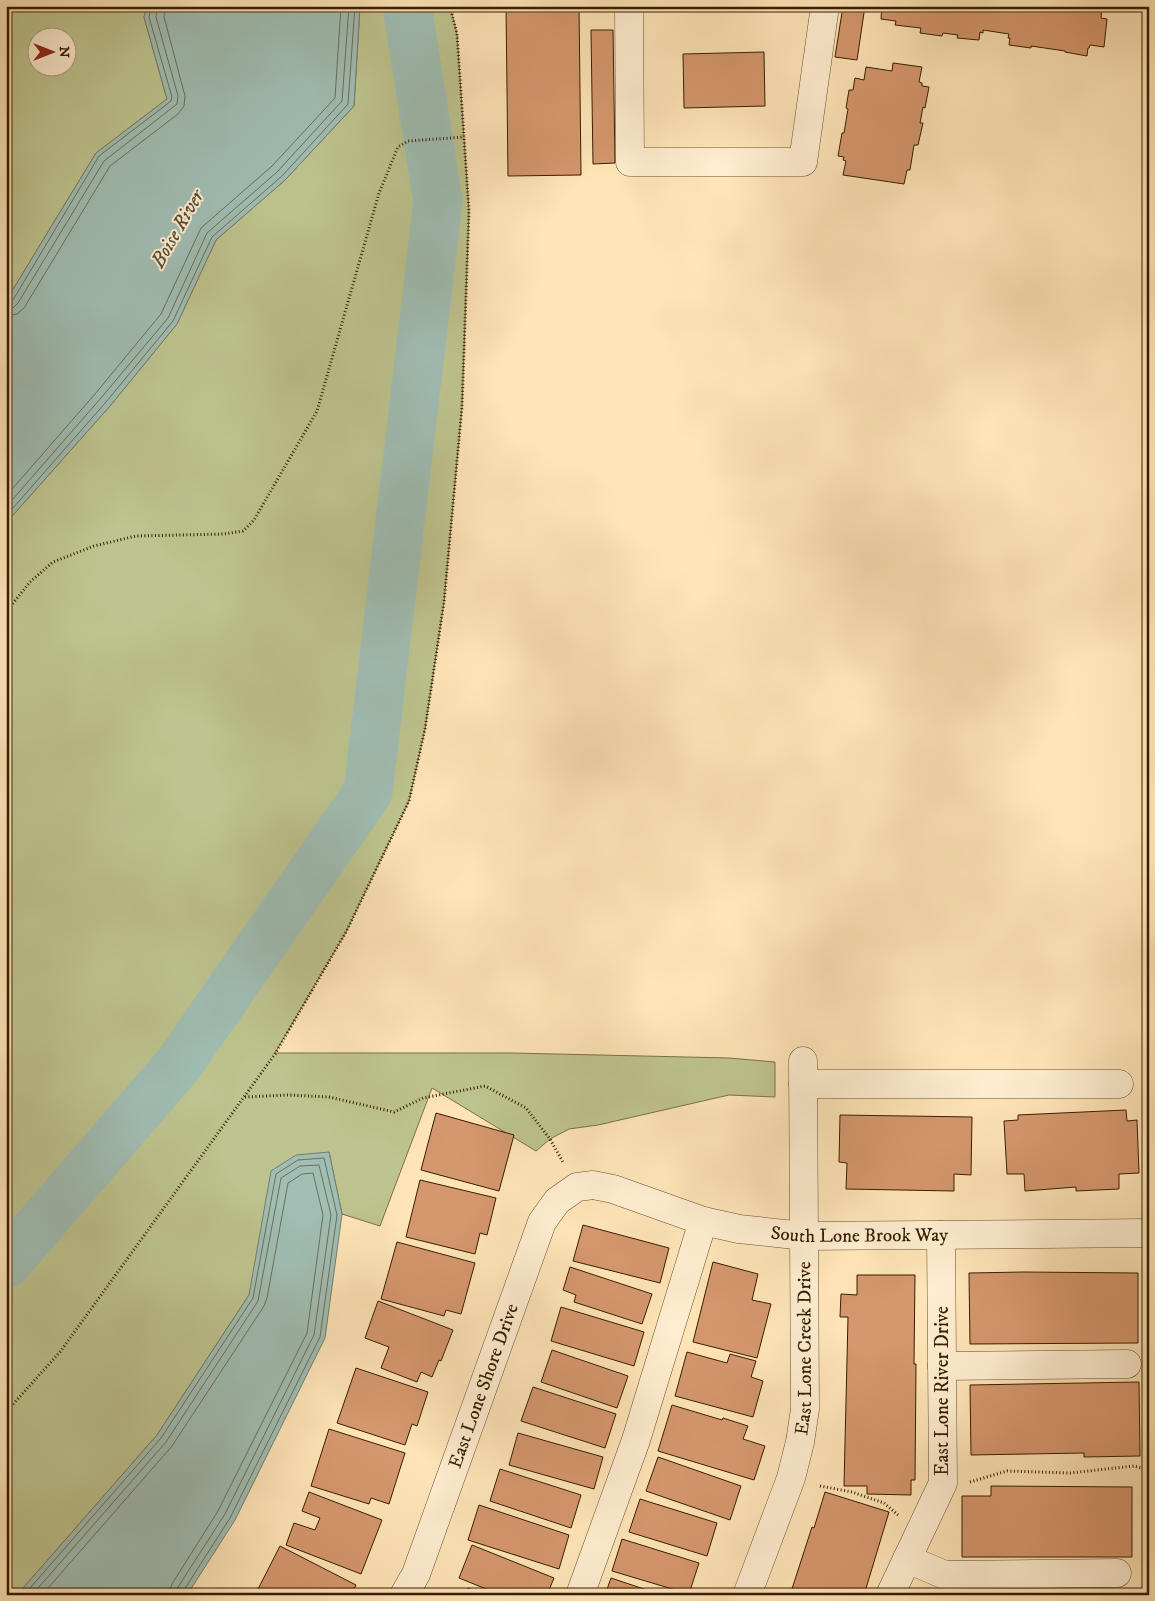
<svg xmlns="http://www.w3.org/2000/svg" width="1155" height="1601" font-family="'IM FELL DW Pica',serif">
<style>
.green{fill:#bec48f;stroke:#7a7048;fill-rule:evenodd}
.water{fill:#a0beb4;stroke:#767e6c}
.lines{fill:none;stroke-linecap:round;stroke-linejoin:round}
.shore{stroke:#6c6e5a;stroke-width:1}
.river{stroke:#a0beb4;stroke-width:49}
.building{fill:#d5976d;stroke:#371d00}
.minor-casing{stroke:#694f2e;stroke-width:29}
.path{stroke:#371d00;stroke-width:3;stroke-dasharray:1 2.5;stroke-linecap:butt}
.minor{stroke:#feedd0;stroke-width:28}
.labels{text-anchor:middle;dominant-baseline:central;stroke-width:4;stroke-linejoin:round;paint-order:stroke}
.street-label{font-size:19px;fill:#371d00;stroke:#feedd0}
.water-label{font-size:20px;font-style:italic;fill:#564d36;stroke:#feedd0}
</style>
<rect width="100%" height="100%" fill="#fee4b7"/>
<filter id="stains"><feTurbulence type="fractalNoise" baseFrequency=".004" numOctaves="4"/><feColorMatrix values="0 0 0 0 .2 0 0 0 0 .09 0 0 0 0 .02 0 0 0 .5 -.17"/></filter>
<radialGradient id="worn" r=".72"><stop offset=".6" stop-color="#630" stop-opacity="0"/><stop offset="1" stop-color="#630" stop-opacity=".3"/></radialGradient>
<path class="green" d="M6,6H147L144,17L167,99L96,153L6,301ZM38,38H68V68H38Z
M360,6H450L457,34L469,211L462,407L444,602L425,729L409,801L346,932L275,1053H512L729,1058L775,1062V1097L729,1095L598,1125L569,1129L550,1139L536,1151L432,1088L380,1226L342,1214L329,1152L249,1295L157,1435L17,1595H6V523L110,406L177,324L216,240L285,180L354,106Z"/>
<path class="water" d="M147,6H360L354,106L285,180L216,240L177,324L110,406L6,523V301L96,153L167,99L144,17Z
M329,1152L342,1214L325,1338L235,1520L187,1595H17L157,1435L249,1295L271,1171L296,1155Z"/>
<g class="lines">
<path class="shore" d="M6,303L13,300L99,156L171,101L172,97L149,17L151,6
M6,309L13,308L18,303L104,161L177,104L178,96L156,17L157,6
M6,316L17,314L24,308L110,166L178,114L184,106L185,96L164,17L165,6
M6,496L95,394L161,314L201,228L272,166L335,98L341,6
M6,507L101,398L168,318L207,233L277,172L342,101L349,6
M6,516L106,402L173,321L212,237L282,176L348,104L355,6
M24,1595L161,1438L253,1298L276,1174L298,1160L324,1158L337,1215L320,1337L230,1518L184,1590L183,1595
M32,1595L166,1442L258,1301L281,1178L300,1166L319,1165L331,1215L314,1335L225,1514L178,1587L177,1595
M42,1595L172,1446L264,1306L267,1298L288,1183L302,1174L313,1173L323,1215L307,1333L218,1511L172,1584L169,1595"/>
<path class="river" d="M6,1264L178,1065L368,792L438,201L407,6"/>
</g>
<path class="building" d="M506,6H579L581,175L508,176Z
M683,6H762V7H683Z
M843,6H865L857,60L835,57Z
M882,6H1102L1101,18L1107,19L1104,47L1090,45L1089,48H1088L1087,56L1065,52V51L1031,46V48L1009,45L1010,38H1008L1009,34L983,30V33L980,32L979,40L957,38L958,35L943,33L942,36L920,33L921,28L895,25L896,21L881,19Z
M591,30H613L615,163L593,164Z
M764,52L765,106L684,108L683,54Z
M893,63L922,67L919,82L922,83V86L929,87L925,108L923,107L920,123H923L918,145H914L910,170H907L904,184L843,175L846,161L843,160L844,157L838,156L842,133H844L848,109L846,108L849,90H853L855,78L864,80L866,67L892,71Z
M1126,1110L1127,1121L1137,1120L1139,1173L1119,1174V1189L1076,1191V1187L1025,1191L1024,1174H1007L1004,1121L1018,1120V1115Z
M436,1113L514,1135L499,1191L421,1170Z
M840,1115L972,1117L971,1175L954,1174V1191L846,1189L847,1163L839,1162Z
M420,1180L496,1198L487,1235L480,1233L475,1254L406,1237Z
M583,1225L669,1248L660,1283L573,1261Z
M397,1242L475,1263L461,1314L446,1310L444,1316L381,1299Z
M713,1262L758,1274L752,1300L771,1304L757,1358L693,1342Z
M570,1267L652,1294L642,1324L574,1302L576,1295L563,1290Z
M1025,1272L1138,1273V1343L970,1344L969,1273Z
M857,1275H915L914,1364H916L915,1480H911V1495L867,1494V1486H844L848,1317H840L841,1294L857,1295Z
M378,1301L453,1330L441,1361L439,1360L432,1377L421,1372L417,1382L381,1368L389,1347L365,1338Z
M561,1307L644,1332L634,1366L551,1341Z
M552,1350L628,1376L617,1408L541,1382Z
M687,1352L727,1363L730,1354L756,1361L751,1377L763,1381L753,1417L675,1396Z
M356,1368L428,1392L417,1426L412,1424L405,1445L337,1423Z
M1139,1382L1140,1456L1084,1457V1453L971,1455L970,1385Z
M533,1387L616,1414L605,1448L521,1421Z
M672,1405L722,1420L723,1418L748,1426L743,1439L765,1446L754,1480L658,1451Z
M329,1429L405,1453L389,1504L371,1498L369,1504L311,1486Z
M518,1433L603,1457L594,1489L509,1465Z
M658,1457L741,1486L730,1520L646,1491Z
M500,1469L581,1495L571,1528L490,1501Z
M991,1486L1132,1487V1557H962V1496H991Z
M309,1492L382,1520L361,1574L286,1545L294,1523L315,1530L320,1518L302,1511Z
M825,1492L889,1512L864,1595H790L812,1527L814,1528Z
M640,1499L717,1523L707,1556L629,1532Z
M479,1505L569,1535L559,1569L468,1540Z
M622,1539L699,1563L689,1594L612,1571Z
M472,1545L554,1578L547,1595H501L459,1578Z
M280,1546L356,1585L351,1595H255Z
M611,1578L662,1595H605Z
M468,1588L483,1595H464Z
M935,1590L1116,1594V1595H935Z"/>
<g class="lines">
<defs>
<g id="minor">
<path d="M629,6L630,162H803L825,6"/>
<path d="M803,1084H1119"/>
<path d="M942,1366L1127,1364"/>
<path d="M907,1559L945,1575L1117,1573"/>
<path id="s1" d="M404,1595L416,1574L542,1222L557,1201L577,1187L593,1185L613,1189L703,1221L739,1229L804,1236L1149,1233"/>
<path d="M580,1595L636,1440L703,1221"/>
<path id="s2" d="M747,1595L791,1478L800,1442L805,1409L803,1061"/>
<path d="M890,1595L943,1483L941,1235"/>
</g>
</defs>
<use href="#minor" class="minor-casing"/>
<path class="path" d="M6,47L11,6
M6,612L30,582L53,562L94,546L136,536L224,534L243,531L254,520L317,411L379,193L398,147L408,141L464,137
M245,1097L288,1095L329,1097L394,1112L423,1098L485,1086L526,1108L550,1139L564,1164
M6,1412L60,1352L275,1054L346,932L409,801L425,729L444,602L462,407L469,211L457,34L450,6
M970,1482L1007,1471L1070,1473L1134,1466L1149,1470
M820,1486L852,1492L884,1503L898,1515"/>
<use href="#minor" class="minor"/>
</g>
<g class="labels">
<g class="street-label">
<text stroke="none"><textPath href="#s1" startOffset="738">South Lone Brook Way</textPath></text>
<text stroke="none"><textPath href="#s2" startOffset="256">East Lone Creek Drive</textPath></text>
<text stroke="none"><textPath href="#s1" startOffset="224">East Lone Shore Drive</textPath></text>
<text transform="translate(942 1391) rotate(-90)">East Lone River Drive</text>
</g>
<g class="water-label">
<text transform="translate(178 229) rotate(-60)">Boise River</text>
</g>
</g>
<rect width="1155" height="1601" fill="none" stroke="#fee4b7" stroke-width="25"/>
<rect x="8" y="8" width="1140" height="1586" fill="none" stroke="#371d00" stroke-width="2.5"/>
<rect x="12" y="12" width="1130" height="1576" fill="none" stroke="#371d00"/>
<g transform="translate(52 52) rotate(90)"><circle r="24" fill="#feedd0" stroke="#ae9a7d"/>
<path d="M0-4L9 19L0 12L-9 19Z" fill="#8f2418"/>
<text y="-8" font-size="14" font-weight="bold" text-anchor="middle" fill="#371d00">N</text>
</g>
<rect width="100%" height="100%" filter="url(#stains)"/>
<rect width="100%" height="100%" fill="url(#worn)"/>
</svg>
